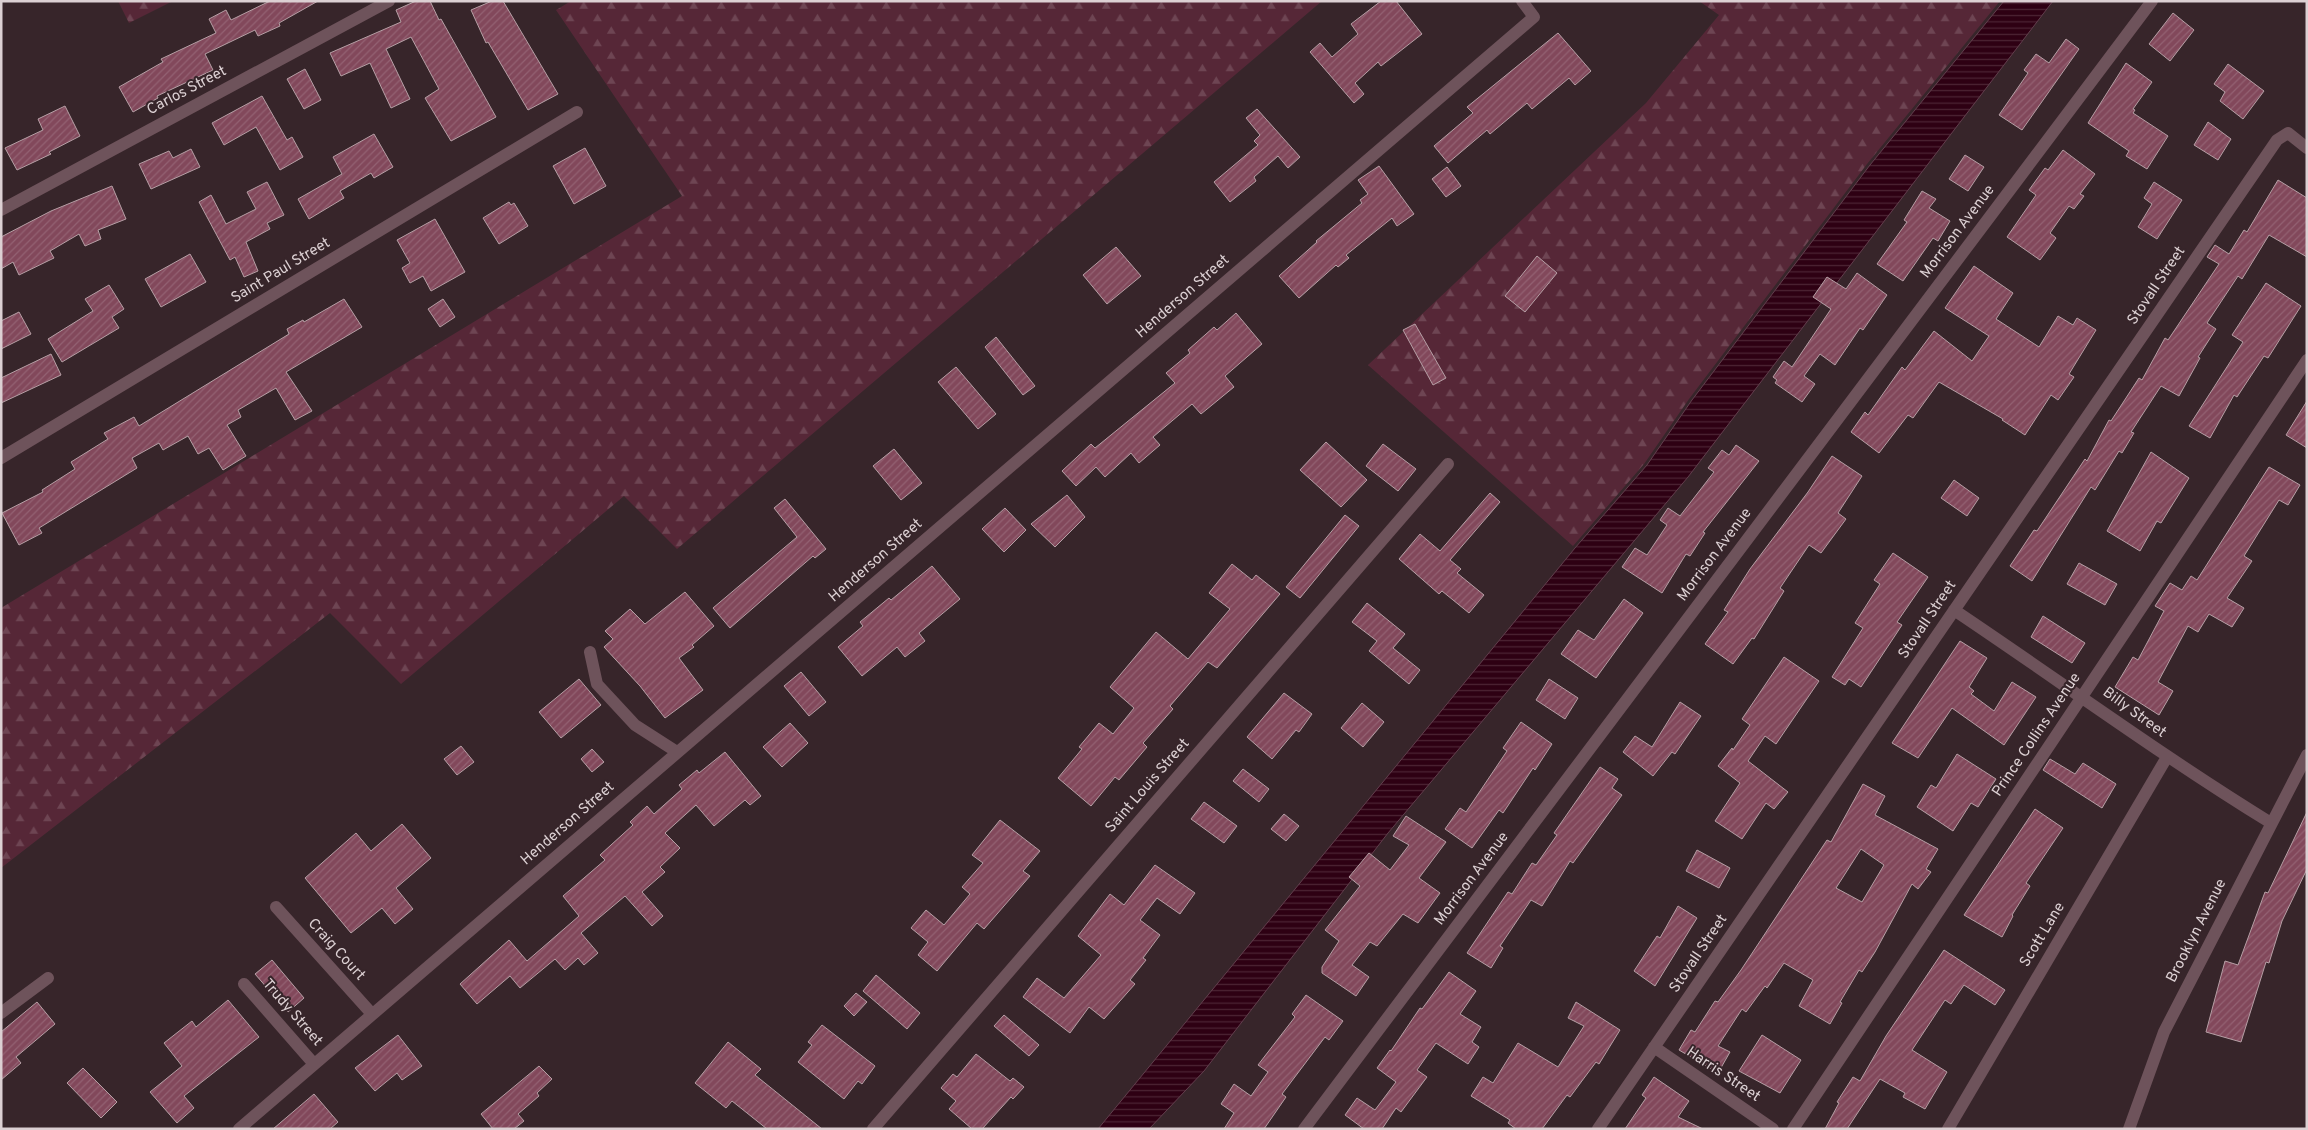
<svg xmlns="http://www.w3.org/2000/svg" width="2308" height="1130" font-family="Overpass,sans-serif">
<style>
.forest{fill:url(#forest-firs)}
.water{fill:url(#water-rules);stroke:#623e4d}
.building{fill:url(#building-hatch);stroke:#b69fa5;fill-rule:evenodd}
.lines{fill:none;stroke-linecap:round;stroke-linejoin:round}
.minor{stroke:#6e535b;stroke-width:12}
.labels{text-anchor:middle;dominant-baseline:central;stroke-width:4;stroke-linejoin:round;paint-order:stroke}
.street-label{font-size:15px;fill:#dcd0d3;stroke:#37252a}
</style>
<defs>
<pattern id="forest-firs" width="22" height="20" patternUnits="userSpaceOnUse" patternTransform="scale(1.25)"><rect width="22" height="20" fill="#562737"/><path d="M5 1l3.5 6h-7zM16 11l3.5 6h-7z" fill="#6e4553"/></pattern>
<pattern id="water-rules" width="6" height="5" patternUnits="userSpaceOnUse" patternTransform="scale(1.25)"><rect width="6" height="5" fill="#2e0013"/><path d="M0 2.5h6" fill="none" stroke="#4c2434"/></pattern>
<pattern id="building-hatch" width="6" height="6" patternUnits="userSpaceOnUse" patternTransform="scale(1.25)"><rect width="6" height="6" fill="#82485b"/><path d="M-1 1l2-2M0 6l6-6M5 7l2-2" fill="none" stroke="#936172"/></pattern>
</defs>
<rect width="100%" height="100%" fill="#37252a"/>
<path class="forest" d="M118,1H173L129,23Z
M571,1H1322L677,549L624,496L401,684L330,613L1,868V608L682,196L556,10Z
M1699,1H2000L1867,164L1689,399L1644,464L1573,546L1368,365L1646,103L1719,15Z"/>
<path class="water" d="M2004,1H2053L1688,477L1388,833L1204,1071L1149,1129H1098L1575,548L1647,465L1692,400L1870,165Z"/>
<path class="building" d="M270,1H318L279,23L280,26L258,36L255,30L205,54L213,70L157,96L158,98L133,112L119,87L163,62L161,59L216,33L209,19L226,10L231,20Z
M416,1H430L439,20L441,19L496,117L451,141L425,98L439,89L411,37L386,49L410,99L391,108L370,63L341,76L330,53L401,22L396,10Z
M492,1H503L558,94L528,110L488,42L486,43L471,10Z
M1381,1H1396L1422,34L1381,66L1378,62L1355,83L1364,94L1354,103L1310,52L1320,43L1332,57L1358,34L1351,24Z
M2173,13L2194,30L2170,61L2149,44Z
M1558,33L1591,71L1575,85L1569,78L1532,109L1527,103L1490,134L1487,130L1448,163L1434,146L1473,113L1467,107Z
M2066,39L2079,49L2022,130L1999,115L2028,73L2024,70L2036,54L2049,63Z
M2126,63L2152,82L2133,109L2135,110L2133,113L2168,136L2147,169L2126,156L2129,151L2088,123Z
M2228,64L2264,91L2243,119L2220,101L2225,92L2214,84Z
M305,69L321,100L304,109L287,79Z
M262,96L287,140L292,137L303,157L280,170L256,127L224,145L212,123Z
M65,106L80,136L49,152L51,154L17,170L5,148L43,130L38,119Z
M1257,109L1300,157L1288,168L1278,156L1254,177L1256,181L1230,202L1214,182L1258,145L1254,141L1260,135L1246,118Z
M2208,122L2231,139L2218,160L2194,145Z
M374,134L393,167L374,178L371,173L340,191L344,198L309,219L298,199L342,174L333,157Z
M585,148L606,186L574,204L553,166Z
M191,149L200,167L151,189L139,164L169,151L173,158Z
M2063,150L2095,174L2080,194L2084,196L2074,209L2069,206L2050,233L2056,238L2040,260L2007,237L2036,195L2029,190L2045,168L2048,170Z
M1965,155L1984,167L1968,191L1949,179Z
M1379,166L1414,214L1397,226L1392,218L1346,255L1349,258L1338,267L1336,265L1299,298L1279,276L1317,242L1316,241L1362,203L1360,200L1368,194L1358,180Z
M1447,167L1461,186L1446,197L1432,179Z
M2278,180L2307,198V257L2269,235L2242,279L2238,276L2207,323L2216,329L2198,357L2200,358L2179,396L2161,386L2131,432L2134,433L2122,453L2119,451L2095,490L2091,487L2032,581L2010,566L2034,530L2037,531L2085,459L2087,461L2109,420L2111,421L2139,378L2142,380L2165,338L2168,340L2219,264L2207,257L2215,245L2229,254L2244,230L2247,232Z
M267,182L284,215L267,223L270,229L246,242L258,271L244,277L235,257L230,260L199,202L211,195L226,224L256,209L247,192Z
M2154,182L2182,200L2157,239L2138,227L2152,204L2144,198Z
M112,186L126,219L98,230L101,239L85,246L79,234L50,251L54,258L19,275L13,262L1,269V237L51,211Z
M1922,191L1936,199L1929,208L1950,221L1938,241L1933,238L1903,281L1877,264L1907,222L1904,220Z
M509,202L511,205L514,203L528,226L499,244L483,218Z
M435,219L465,272L431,291L423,276L410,283L402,268L410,263L397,240Z
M1116,247L1141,276L1107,304L1083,275Z
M190,254L206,282L161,307L145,279Z
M1537,256L1557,273L1525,312L1505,296Z
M1974,266L2013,293L1996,319L2039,347L2058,316L2073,325L2077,318L2096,330L2069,374L2074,377L2058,400L2051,395L2025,435L2002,420L2003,419L1939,382L1913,418L1908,415L1879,453L1851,432L1865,412L1868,415L1902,367L1905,370L1934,331L1972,361L1989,336L1945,308Z
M1857,273L1887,295L1863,330L1860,328L1835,365L1820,354L1804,376L1815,384L1802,402L1775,383L1777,380L1773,377L1784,361L1792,367L1831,309L1813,297L1827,277L1846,289Z
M2266,283L2301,306L2268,358L2264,356L2237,397L2234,395L2210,438L2189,426L2243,342L2232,335Z
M109,285L124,309L112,317L119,328L62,362L48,339L93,311L85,299Z
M344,299L362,327L286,372L312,411L295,420L276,388L238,410L241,417L227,425L246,456L223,470L209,448L198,454L188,436L163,450L159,443L132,458L137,468L39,528L42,533L19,545L2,513L43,492L42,490L75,469L71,462L108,439L104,433L134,417L139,426L289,334L287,329L303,320L304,322Z
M443,299L455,317L440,327L428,309Z
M19,312L31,334L1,349V321Z
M1236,313L1262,344L1225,376L1234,387L1201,414L1192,404L1153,437L1160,445L1139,463L1131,453L1105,477L1096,467L1076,486L1062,471L1091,444L1095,448L1175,383L1166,373L1190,353L1188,350L1214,327L1217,330Z
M1415,324L1446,378L1433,385L1403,330Z
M996,337L1035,386L1023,395L985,347Z
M51,354L61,375L1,403V378Z
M956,367L996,414L978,429L938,382Z
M2307,401V448L2286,435Z
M1326,442L1367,480L1341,507L1300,470Z
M1383,444L1416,469L1398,491L1366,466Z
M1736,445L1759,461L1703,532L1705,533L1690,556L1686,554L1662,593L1622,567L1635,548L1647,555L1667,525L1660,520L1668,508L1680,516L1714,472L1708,468L1722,450L1729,455Z
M894,449L922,483L901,500L873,466Z
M2151,452L2189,478L2161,523L2157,521L2140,551L2107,531Z
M1832,456L1862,476L1838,513L1846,519L1821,553L1809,545L1780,588L1784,591L1754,639L1752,638L1733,664L1705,644L1728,612L1724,610L1750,569L1808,492Z
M2269,467L2300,485L2288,505L2279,500L2244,556L2252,561L2227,598L2244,608L2232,627L2209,614L2198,632L2188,626L2158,682L2173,691L2159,715L2115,687L2133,657L2138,660L2164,611L2155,606L2170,583L2182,590L2191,576L2197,580Z
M1954,480L1979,498L1967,516L1941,498Z
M1490,493L1500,502L1450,560L1461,569L1457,573L1484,595L1469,613L1442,591L1439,594L1399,559L1420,534L1440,551Z
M1067,495L1085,517L1055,547L1031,524Z
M785,499L826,549L815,558L813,556L730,628L713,608L797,537L774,508Z
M1005,508L1026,530L1004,552L982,529Z
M1345,515L1359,526L1300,598L1286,587Z
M1893,553L1928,577L1897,622L1902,625L1861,687L1849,679L1845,685L1832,677L1863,628L1855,623L1880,584L1874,580Z
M2079,563L2117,584L2105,605L2067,584Z
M1232,564L1252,580L1256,575L1280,594L1217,668L1208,662L1170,706L1173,709L1143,743L1147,747L1119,780L1115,777L1091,806L1058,778L1082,749L1079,747L1099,723L1113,734L1134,708L1110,687L1156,632L1188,659L1230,609L1209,593Z
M932,566L960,599L919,633L925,641L905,657L897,647L862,676L838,647L863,626L860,622L889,598L891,600Z
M685,592L714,626L692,645L694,647L679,658L703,690L665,718L640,686L604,647L613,639L605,631L630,609L645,624Z
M1624,599L1643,613L1596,678L1561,654L1578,630L1594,640Z
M1367,603L1405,634L1393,648L1420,670L1409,684L1369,651L1377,641L1352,622Z
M2043,616L2085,643L2072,663L2031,637Z
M1960,641L1987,658L1969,687L1974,691L1971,694L1994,711L2012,682L2036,697L2004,745L1952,708L1918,758L1892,743Z
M1784,657L1819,681L1776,744L1765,736L1748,761L1788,792L1774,809L1766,803L1742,839L1715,821L1740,783L1718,766L1732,748L1733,750L1750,725L1742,719Z
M801,672L826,702L809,716L784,686Z
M579,679L601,705L561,738L539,712Z
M1549,679L1578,698L1565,719L1536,700Z
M1284,693L1312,714L1299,732L1296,730L1272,759L1247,737Z
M1680,702L1701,716L1675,754L1672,752L1653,776L1623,752L1635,736L1652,747Z
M1362,703L1384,722L1363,747L1341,728Z
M1521,722L1552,744L1535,770L1533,768L1503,813L1499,810L1472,848L1445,829L1460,808L1466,812L1507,751L1503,748Z
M790,723L808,743L782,767L763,747Z
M461,746L474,762L457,775L444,759Z
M592,749L604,762L592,772L581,759Z
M725,752L761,796L750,805L745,800L714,826L696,805L665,833L680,848L660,867L665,872L642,892L663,916L652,926L625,896L581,933L598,953L584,965L578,958L565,970L555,959L520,988L510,976L477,1004L460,984L509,940L527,961L579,916L563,896L605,860L600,855L633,825L630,822L647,806L654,814L682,789L679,785L697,770L699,773Z
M1957,754L1996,779L1978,807L1971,803L1953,831L1917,807L1931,785L1936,788Z
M2050,759L2075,774L2083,763L2116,784L2102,808L2043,770Z
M1600,767L1618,779L1612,788L1622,795L1606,817L1573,863L1570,861L1542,906L1531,900L1500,946L1503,948L1491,968L1467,953L1508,892L1512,894L1532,863L1536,865L1557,835L1554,833Z
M1243,769L1269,789L1259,802L1233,781Z
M1863,784L1885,796L1875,815L1938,849L1926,869L1931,872L1918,889L1912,884L1875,952L1862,972L1859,970L1840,1002L1842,1003L1830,1024L1799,1006L1813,980L1784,963L1767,988L1765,986L1746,1012L1742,1009L1718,1046L1730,1052L1718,1073L1679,1050L1691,1030L1695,1032L1715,1001L1718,1002L1741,970L1827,840L1831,842ZM1861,849L1884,865L1862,902L1836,888Z
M1204,802L1237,826L1224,843L1191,819Z
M2035,809L2063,828L2026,883L2030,886L2012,915L2013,916L2002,937L1964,915Z
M2307,812V869L2282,921L2269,963L2266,962L2241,1042L2206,1032L2225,961L2238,965L2265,892L2268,893Z
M1284,814L1299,826L1286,841L1271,829Z
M1406,816L1446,842L1419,878L1440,893L1418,923L1403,914L1377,946L1370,942L1352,965L1369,977L1356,996L1322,973V967L1339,941L1325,930L1360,886L1349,877L1369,853L1390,870L1409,845L1393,836Z
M1000,820L1040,851L1023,871L1030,876L984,929L977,923L937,971L918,955L928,942L911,928L926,910L944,925L970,894L962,887L983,863L972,855Z
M402,824L431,858L396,888L413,909L395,924L382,908L351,933L305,878L356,833L371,851Z
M1697,850L1730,868L1719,888L1686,871Z
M1155,865L1195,893L1180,914L1157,898L1140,920L1160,935L1143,958L1146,960L1130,980L1135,984L1104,1019L1089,1007L1070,1033L1023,997L1037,978L1064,998L1101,955L1078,936L1110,894L1124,905Z
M1678,906L1697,918L1655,986L1634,971L1657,936L1660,938Z
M1944,950L2005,990L1995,1005L1964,985L1951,1004L1945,1000L1912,1050L1947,1072L1925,1109L1903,1097L1905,1093L1880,1079L1847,1129H1825L1839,1103L1837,1102L1853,1077L1860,1081L1886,1036Z
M272,960L304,998L288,1012L255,974Z
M1449,972L1476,991L1460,1014L1481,1027L1472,1042L1479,1047L1468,1064L1436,1043L1417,1070L1427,1077L1401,1112L1396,1108L1382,1129H1364L1345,1115L1357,1098L1375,1110L1396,1082L1377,1068L1390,1050L1391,1051L1420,1008L1422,1009Z
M876,975L920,1013L907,1029L863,991Z
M856,993L867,1002L854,1016L844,1006Z
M1306,995L1343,1021L1329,1040L1325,1037L1282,1094L1286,1097L1264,1129H1224L1234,1113L1221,1104L1234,1084L1251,1096L1268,1072L1258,1065L1295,1017L1292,1014Z
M228,1000L259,1037L184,1096L194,1108L177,1123L150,1092L182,1066L164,1043L192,1021L196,1027Z
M37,1002L55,1024L16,1057L21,1063L1,1080V1032Z
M1576,1002L1620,1030L1599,1064L1596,1062L1570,1097L1567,1095L1542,1129H1516L1508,1123L1510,1120L1471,1096L1483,1077L1493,1083L1518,1043L1558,1067L1584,1026L1568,1018Z
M1004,1015L1039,1045L1029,1056L994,1026Z
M822,1025L875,1066L862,1084L858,1081L844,1099L798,1062L812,1045L808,1042Z
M398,1035L422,1066L402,1080L397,1073L375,1091L355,1068Z
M1762,1035L1801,1060L1780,1093L1739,1071Z
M728,1042L761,1069L755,1075L822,1129H767L732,1101L726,1108L695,1083Z
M976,1054L1010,1081L1013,1078L1024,1087L1013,1099L1011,1097L982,1129H972L949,1109L956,1101L941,1088L953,1074L957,1077Z
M539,1066L552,1079L537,1093L539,1096L518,1114L524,1121L514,1129H493L481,1114Z
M83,1068L117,1102L101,1118L67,1083Z
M1654,1077L1689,1101L1678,1117L1703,1129H1625L1646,1098L1642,1095Z
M314,1094L338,1122L330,1129H273Z"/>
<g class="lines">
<path class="minor" d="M1,210L389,1
M1,458L577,112
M1954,610C2060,681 2162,756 2271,823
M590,652L597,684L635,725L677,752
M276,907L372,1014
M244,984L314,1064
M1,1013L48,978
M1654,1047L1773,1129
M239,1129L1534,17L1522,1
M873,1129L1448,464
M1304,1129L2152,1
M1598,1129L2277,140L2288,133L2307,148
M1793,1129L2307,360
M1948,1129L2167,757
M2129,1129L2164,1032L2307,755"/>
</g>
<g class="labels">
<g class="street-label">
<text transform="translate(187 91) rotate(-28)">Carlos Street</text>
<text transform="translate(1958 232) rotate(-53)">Morrison Avenue</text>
<text transform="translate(281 271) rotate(-31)">Saint Paul Street</text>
<text transform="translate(2157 286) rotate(-56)">Stovall Street</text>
<text transform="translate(1183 297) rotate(-41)">Henderson Street</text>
<text transform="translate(1715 555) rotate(-53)">Morrison Avenue</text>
<text transform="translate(876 561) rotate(-41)">Henderson Street</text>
<text transform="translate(1928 620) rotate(-56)">Stovall Street</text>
<text transform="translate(2134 713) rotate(36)">Billy Street</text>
<text transform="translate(2037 735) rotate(-56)">Prince Collins Avenue</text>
<text transform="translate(1148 786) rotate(-49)">Saint Louis Street</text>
<text transform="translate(568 824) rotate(-41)">Henderson Street</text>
<text transform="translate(1472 879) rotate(-53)">Morrison Avenue</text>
<text transform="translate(2197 931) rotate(-63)">Brooklyn Avenue</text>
<text transform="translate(2043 935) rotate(-59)">Scott Lane</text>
<text transform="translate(336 950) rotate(48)">Craig Court</text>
<text transform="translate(1699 954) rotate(-56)">Stovall Street</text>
<text transform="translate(292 1013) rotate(49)">Trudy Street</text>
<text transform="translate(1723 1075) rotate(34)">Harris Street</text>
</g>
</g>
<rect width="2308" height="1130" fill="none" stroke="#dcd0d3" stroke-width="5"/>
</svg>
